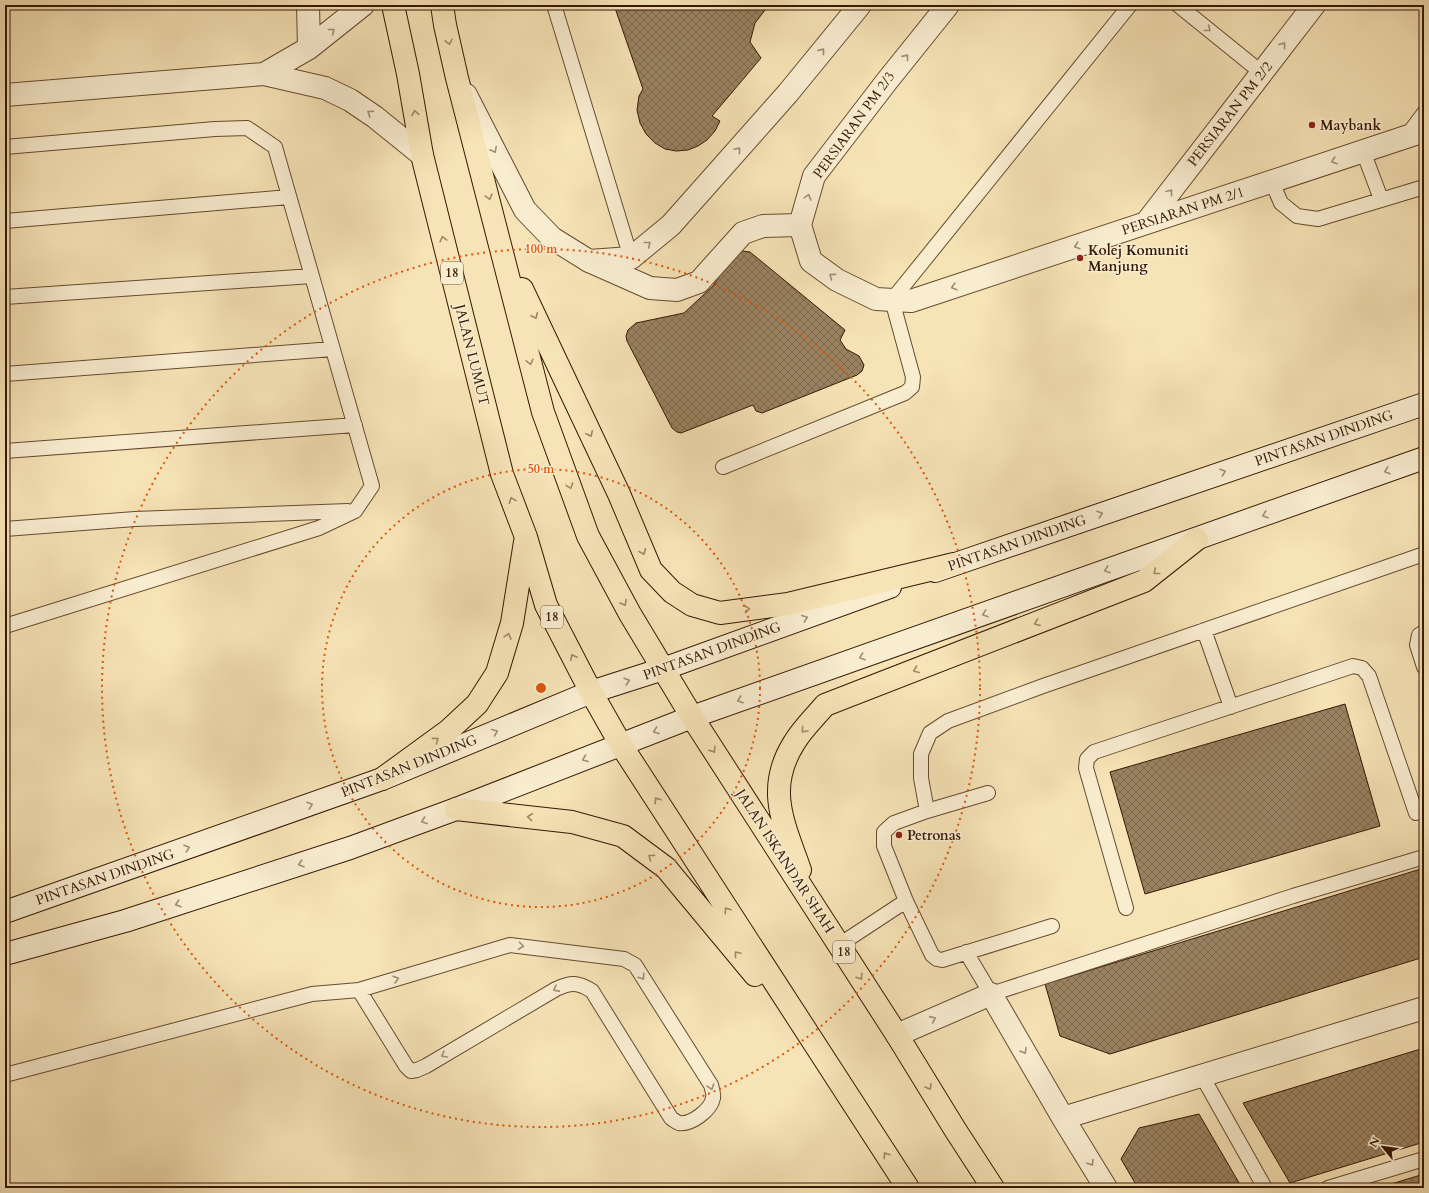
<svg xmlns="http://www.w3.org/2000/svg" width="1429" height="1193" font-family="Cardo,serif">
<style>
.building{fill:url(#building-cross-hatch);stroke:#361804}
.lines{fill:none;stroke-linecap:round;stroke-linejoin:round}
.service-casing{stroke:#664b30;stroke-width:16}
.minor-casing{stroke:#664b30;stroke-width:24}
.tertiary-casing{stroke:#664b30;stroke-width:24}
.secondary-casing{stroke:#361804;stroke-width:24}
.primary-casing{stroke:#361804;stroke-width:24}
.service{stroke:#f9edd0;stroke-width:14}
.minor{stroke:#f9edd0;stroke-width:22}
.tertiary{stroke:#f9edd0;stroke-width:22}
.secondary{stroke:#f9edd0;stroke-width:22}
.primary{stroke:#f6e3b6;stroke-width:22}
.oneway{stroke:#a18d74}
.oneway2{stroke:#a08866}
.ring{fill:none;stroke:#df560c;stroke-width:2;stroke-dasharray:2 4}
.poi-dot{fill:#8f2418;stroke:#f9edd0;stroke-width:1.5}
.labels{text-anchor:middle;dominant-baseline:central;stroke-width:3;stroke-linejoin:round;paint-order:stroke}
.shield{fill:#f9edd0;stroke:#705841;stroke-width:1}
.shield-label{font-size:13px;font-weight:bold;fill:#361804}
.street-label{font-size:14px;fill:#361804;stroke:#f9edd0}
.poi-label{font-size:14px;font-weight:bold;fill:#361804;stroke:#f9edd0;text-anchor:start}
.centre{fill:#df560c;stroke:#f9edd0;stroke-width:2}
.ring-label{font-size:12px;text-anchor:middle;font-weight:bold;fill:#df560c;stroke:#f9edd0;stroke-width:3;stroke-linejoin:round;paint-order:stroke}
</style>
<defs>
<pattern id="building-cross-hatch" width="8" height="8" patternUnits="userSpaceOnUse"><rect width="8" height="8" fill="#9a8261"/><path d="M0 0l8 8M0 8l8-8" fill="none" stroke="#7e694e"/></pattern>
</defs>
<rect width="100%" height="100%" fill="#f6e3b6"/>
<filter id="stains"><feTurbulence type="fractalNoise" baseFrequency=".005" numOctaves="4"/><feColorMatrix values="0 0 0 0 .2 0 0 0 0 .09 0 0 0 0 .02 0 0 0 .5 -.17"/></filter>
<radialGradient id="worn" r=".72"><stop offset=".6" stop-color="#630" stop-opacity="0"/><stop offset="1" stop-color="#630" stop-opacity=".3"/></radialGradient>
<path class="building" d="M614,5H769L755,23L750,42L761,58L712,116L720,121L715,131L707,140L698,146L688,150L676,151L665,149L655,143L646,134L640,123L637,110L639,96L643,89Z
M742,251L750,252L845,330L840,340L846,349L859,356L864,365L862,371L857,375L762,413L756,411L753,405L681,433L677,432L672,428L627,341L626,336L628,330L636,323L684,313L714,285L725,263L733,255Z
M1345,704L1380,826L1145,894L1110,772Z
M1424,868V957L1110,1054L1060,1036L1045,984Z
M1424,1048V1142L1290,1183L1243,1103Z
M1199,1114L1242,1188H1138L1121,1159L1139,1128Z
M1424,1174V1188H1378Z"/>
<g class="lines">
<defs>
<path id="service" d="M554,5L631,258
M1178,5L1262,73
M1406,137L1424,113
M5,147L215,129L247,128L275,147L372,486L355,511L319,528L5,626
M1363,151L1381,199
M1272,182L1281,203L1297,216L1318,219L1424,187
M5,221L289,197
M5,297L312,276
M5,374L333,349
M5,451L355,425
M723,467L905,393L912,387L913,377L892,300L1130,5
M5,529L135,519L348,511
M1204,630L1231,707
M1424,632L1419,635L1417,645L1424,667
M988,793L927,811L894,823L884,832V846L906,901L932,955L937,959L942,960L1052,926
M927,811L921,778V754L930,733L948,721L1043,686L1424,554
M1126,908L1086,768L1087,759L1094,752L1353,666L1362,668L1369,676L1416,813
M839,945L906,901
M966,952L991,994L1293,896L1424,857
M5,1075L312,994L359,990L510,945L624,959L635,965L711,1085C712,1089 714,1095 713,1098C711,1110 691,1125 679,1123C676,1122 674,1120 671,1118L592,991C578,982 571,982 556,989L426,1066L417,1070L411,1071L406,1066L359,990
M1202,1076L1265,1188
M1328,1188L1424,1159"/>
<path id="minor" d="M308,5L309,48
M948,5L887,81L814,176L800,225L811,261L837,280L876,299L911,301L1424,131
M264,74L309,48L363,5
M5,95L264,74L325,88L350,100L375,117L422,155
M1146,223L1314,5
M589,261L650,288L677,290L699,282L743,233L763,226L800,225
M897,1035L991,994L1063,1118L1106,1188
M1063,1118L1424,1008"/>
<path id="tertiary" d="M466,95L525,210L552,238L589,261L631,258L671,225L788,93L860,5"/>
<path id="secondary" d="M935,571L1424,404
M5,912L382,779L591,692L663,669L890,587
M5,954L125,921L350,848L456,809L692,717L1424,458"/>
<path id="primary" d="M393,5L408,74L422,155L502,474L526,537L546,605L591,692L621,745L908,1188
M442,5L445,25L457,78L543,412L588,536L630,614L692,717L897,1035L956,1131L993,1188
M522,289L619,494L651,570L672,592L692,605L720,613L788,604L954,564
M382,779L448,731L477,704L497,673L512,623L525,542
M456,809L572,822L623,836L666,868L755,975
M800,870C784,824 765,789 794,743C802,729 815,717 825,705L1144,581L1197,539"/>
</defs>
<use href="#service" class="service-casing"/>
<use href="#minor" class="minor-casing"/>
<use href="#tertiary" class="tertiary-casing"/>
<use href="#secondary" class="secondary-casing"/>
<use href="#primary" class="primary-casing"/>
<use href="#service" class="service"/>
<use href="#minor" class="minor"/>
<use href="#tertiary" class="tertiary"/>
<use href="#secondary" class="secondary"/>
<use href="#primary" class="primary"/>
</g>
<defs><path id="oneway-chevron" d="M-2-3.5L2.5 0L-2 3.5" fill="none" stroke-width="1.6" stroke-linecap="round" stroke-linejoin="round"/></defs>
<g class="oneway">
<use href="#oneway-chevron" transform="translate(1208 29) rotate(39)"/>
<use href="#oneway-chevron" transform="translate(332 31) rotate(-38)"/>
<use href="#oneway-chevron" transform="translate(1283 45) rotate(-53)"/>
<use href="#oneway-chevron" transform="translate(822 51) rotate(-51)"/>
<use href="#oneway-chevron" transform="translate(906 57) rotate(-51)"/>
<use href="#oneway-chevron" transform="translate(370 113) rotate(-146)"/>
<use href="#oneway-chevron" transform="translate(494 150) rotate(63)"/>
<use href="#oneway-chevron" transform="translate(738 150) rotate(-49)"/>
<use href="#oneway-chevron" transform="translate(1334 161) rotate(161)"/>
<use href="#oneway-chevron" transform="translate(1170 192) rotate(-52)"/>
<use href="#oneway-chevron" transform="translate(808 197) rotate(-73)"/>
<use href="#oneway-chevron" transform="translate(648 244) rotate(-39)"/>
<use href="#oneway-chevron" transform="translate(1077 246) rotate(162)"/>
<use href="#oneway-chevron" transform="translate(832 276) rotate(-144)"/>
<use href="#oneway-chevron" transform="translate(954 287) rotate(162)"/>
<use href="#oneway-chevron" transform="translate(1387 471) rotate(161)"/>
<use href="#oneway-chevron" transform="translate(1223 472) rotate(-19)"/>
<use href="#oneway-chevron" transform="translate(1100 514) rotate(-19)"/>
<use href="#oneway-chevron" transform="translate(1265 515) rotate(161)"/>
<use href="#oneway-chevron" transform="translate(1107 570) rotate(161)"/>
<use href="#oneway-chevron" transform="translate(985 614) rotate(161)"/>
<use href="#oneway-chevron" transform="translate(805 618) rotate(-20)"/>
<use href="#oneway-chevron" transform="translate(862 657) rotate(161)"/>
<use href="#oneway-chevron" transform="translate(627 681) rotate(-17)"/>
<use href="#oneway-chevron" transform="translate(740 700) rotate(161)"/>
<use href="#oneway-chevron" transform="translate(656 731) rotate(159)"/>
<use href="#oneway-chevron" transform="translate(495 732) rotate(-23)"/>
<use href="#oneway-chevron" transform="translate(585 759) rotate(159)"/>
<use href="#oneway-chevron" transform="translate(310 805) rotate(-19)"/>
<use href="#oneway-chevron" transform="translate(424 821) rotate(160)"/>
<use href="#oneway-chevron" transform="translate(187 848) rotate(-19)"/>
<use href="#oneway-chevron" transform="translate(301 864) rotate(162)"/>
<use href="#oneway-chevron" transform="translate(178 904) rotate(162)"/>
<use href="#oneway-chevron" transform="translate(521 946) rotate(7)"/>
<use href="#oneway-chevron" transform="translate(642 977) rotate(57)"/>
<use href="#oneway-chevron" transform="translate(396 979) rotate(-16)"/>
<use href="#oneway-chevron" transform="translate(556 989) rotate(152)"/>
<use href="#oneway-chevron" transform="translate(933 1019) rotate(-24)"/>
<use href="#oneway-chevron" transform="translate(1024 1051) rotate(60)"/>
<use href="#oneway-chevron" transform="translate(444 1055) rotate(149)"/>
<use href="#oneway-chevron" transform="translate(711 1087) rotate(72)"/>
<use href="#oneway-chevron" transform="translate(1091 1163) rotate(58)"/>
</g>
<g class="oneway2">
<use href="#oneway-chevron" transform="translate(449 42) rotate(77)"/>
<use href="#oneway-chevron" transform="translate(415 113) rotate(-100)"/>
<use href="#oneway-chevron" transform="translate(489 197) rotate(75)"/>
<use href="#oneway-chevron" transform="translate(443 239) rotate(-104)"/>
<use href="#oneway-chevron" transform="translate(535 316) rotate(65)"/>
<use href="#oneway-chevron" transform="translate(530 362) rotate(76)"/>
<use href="#oneway-chevron" transform="translate(590 434) rotate(65)"/>
<use href="#oneway-chevron" transform="translate(570 486) rotate(70)"/>
<use href="#oneway-chevron" transform="translate(512 500) rotate(-111)"/>
<use href="#oneway-chevron" transform="translate(643 552) rotate(67)"/>
<use href="#oneway-chevron" transform="translate(1156 572) rotate(141)"/>
<use href="#oneway-chevron" transform="translate(624 603) rotate(61)"/>
<use href="#oneway-chevron" transform="translate(747 609) rotate(-8)"/>
<use href="#oneway-chevron" transform="translate(1037 623) rotate(159)"/>
<use href="#oneway-chevron" transform="translate(508 636) rotate(-74)"/>
<use href="#oneway-chevron" transform="translate(573 657) rotate(-117)"/>
<use href="#oneway-chevron" transform="translate(916 670) rotate(159)"/>
<use href="#oneway-chevron" transform="translate(804 730) rotate(130)"/>
<use href="#oneway-chevron" transform="translate(436 740) rotate(-36)"/>
<use href="#oneway-chevron" transform="translate(713 750) rotate(57)"/>
<use href="#oneway-chevron" transform="translate(657 800) rotate(-123)"/>
<use href="#oneway-chevron" transform="translate(530 817) rotate(-174)"/>
<use href="#oneway-chevron" transform="translate(651 857) rotate(-144)"/>
<use href="#oneway-chevron" transform="translate(727 910) rotate(-123)"/>
<use href="#oneway-chevron" transform="translate(737 954) rotate(-130)"/>
<use href="#oneway-chevron" transform="translate(860 977) rotate(57)"/>
<use href="#oneway-chevron" transform="translate(929 1087) rotate(59)"/>
<use href="#oneway-chevron" transform="translate(886 1155) rotate(-123)"/>
</g>
<g class="ring">
<circle cx="541" cy="688" r="219"/>
<circle cx="541" cy="688" r="439"/>
</g>
<g class="poi-dot">
<circle cx="1312" cy="125" r="4"/>
<circle cx="1080" cy="258" r="4"/>
<circle cx="899" cy="835" r="4"/>
</g>
<g class="labels">
<g class="shield">
<rect x="441" y="262" width="22" height="22" rx="3"/>
<rect x="541" y="606" width="22" height="22" rx="3"/>
<rect x="833" y="941" width="22" height="22" rx="3"/>
</g>
<g class="shield-label">
<text x="452" y="273">18</text>
<text x="552" y="617">18</text>
<text x="844" y="952">18</text>
</g>
<g class="street-label">
<text transform="translate(1230 114) rotate(-52)">PERSIARAN PM 2/2</text>
<text transform="translate(854 125) rotate(-54)">PERSIARAN PM 2/3</text>
<text transform="translate(1183 211) rotate(-18)">PERSIARAN PM 2/1</text>
<text transform="translate(472 355) rotate(76)">JALAN LUMUT</text>
<text transform="translate(1324 438) rotate(-19)">PINTASAN DINDING</text>
<text transform="translate(1017 543) rotate(-19)">PINTASAN DINDING</text>
<text transform="translate(712 651) rotate(-20)">PINTASAN DINDING</text>
<text transform="translate(409 766) rotate(-22)">PINTASAN DINDING</text>
<text transform="translate(785 861) rotate(57)">JALAN ISKANDAR SHAH</text>
<text transform="translate(105 877) rotate(-19)">PINTASAN DINDING</text>
</g>
<g class="poi-label">
<text x="1320" y="125">Maybank</text>
<text x="1088" y="250">Kolej Komuniti<tspan x="1088" dy="16">Manjung</tspan></text>
<text x="907" y="835">Petronas</text>
</g>
</g>
<circle cx="541" cy="688" r="6" class="centre"/>
<g class="ring-label">
<text x="541" y="253">100 m</text>
<text x="541" y="473">50 m</text>
</g>
<rect width="1429" height="1193" fill="none" stroke="#f6e3b6" stroke-width="20"/>
<rect x="6" y="6" width="1417" height="1181" fill="none" stroke="#361804" stroke-width="2"/>
<rect x="10" y="10" width="1409" height="1173" fill="none" stroke="#361804"/>
<g transform="translate(1383 1147) rotate(299)" stroke="#f9edd0" stroke-width="3" paint-order="stroke">
<path d="M0-3L7 15L0 10L-7 15Z" fill="#361804"/>
<text y="-6" font-size="11" font-weight="bold" text-anchor="middle" fill="#361804">N</text>
</g>
<rect width="100%" height="100%" filter="url(#stains)"/>
<rect width="100%" height="100%" fill="url(#worn)"/>
</svg>
